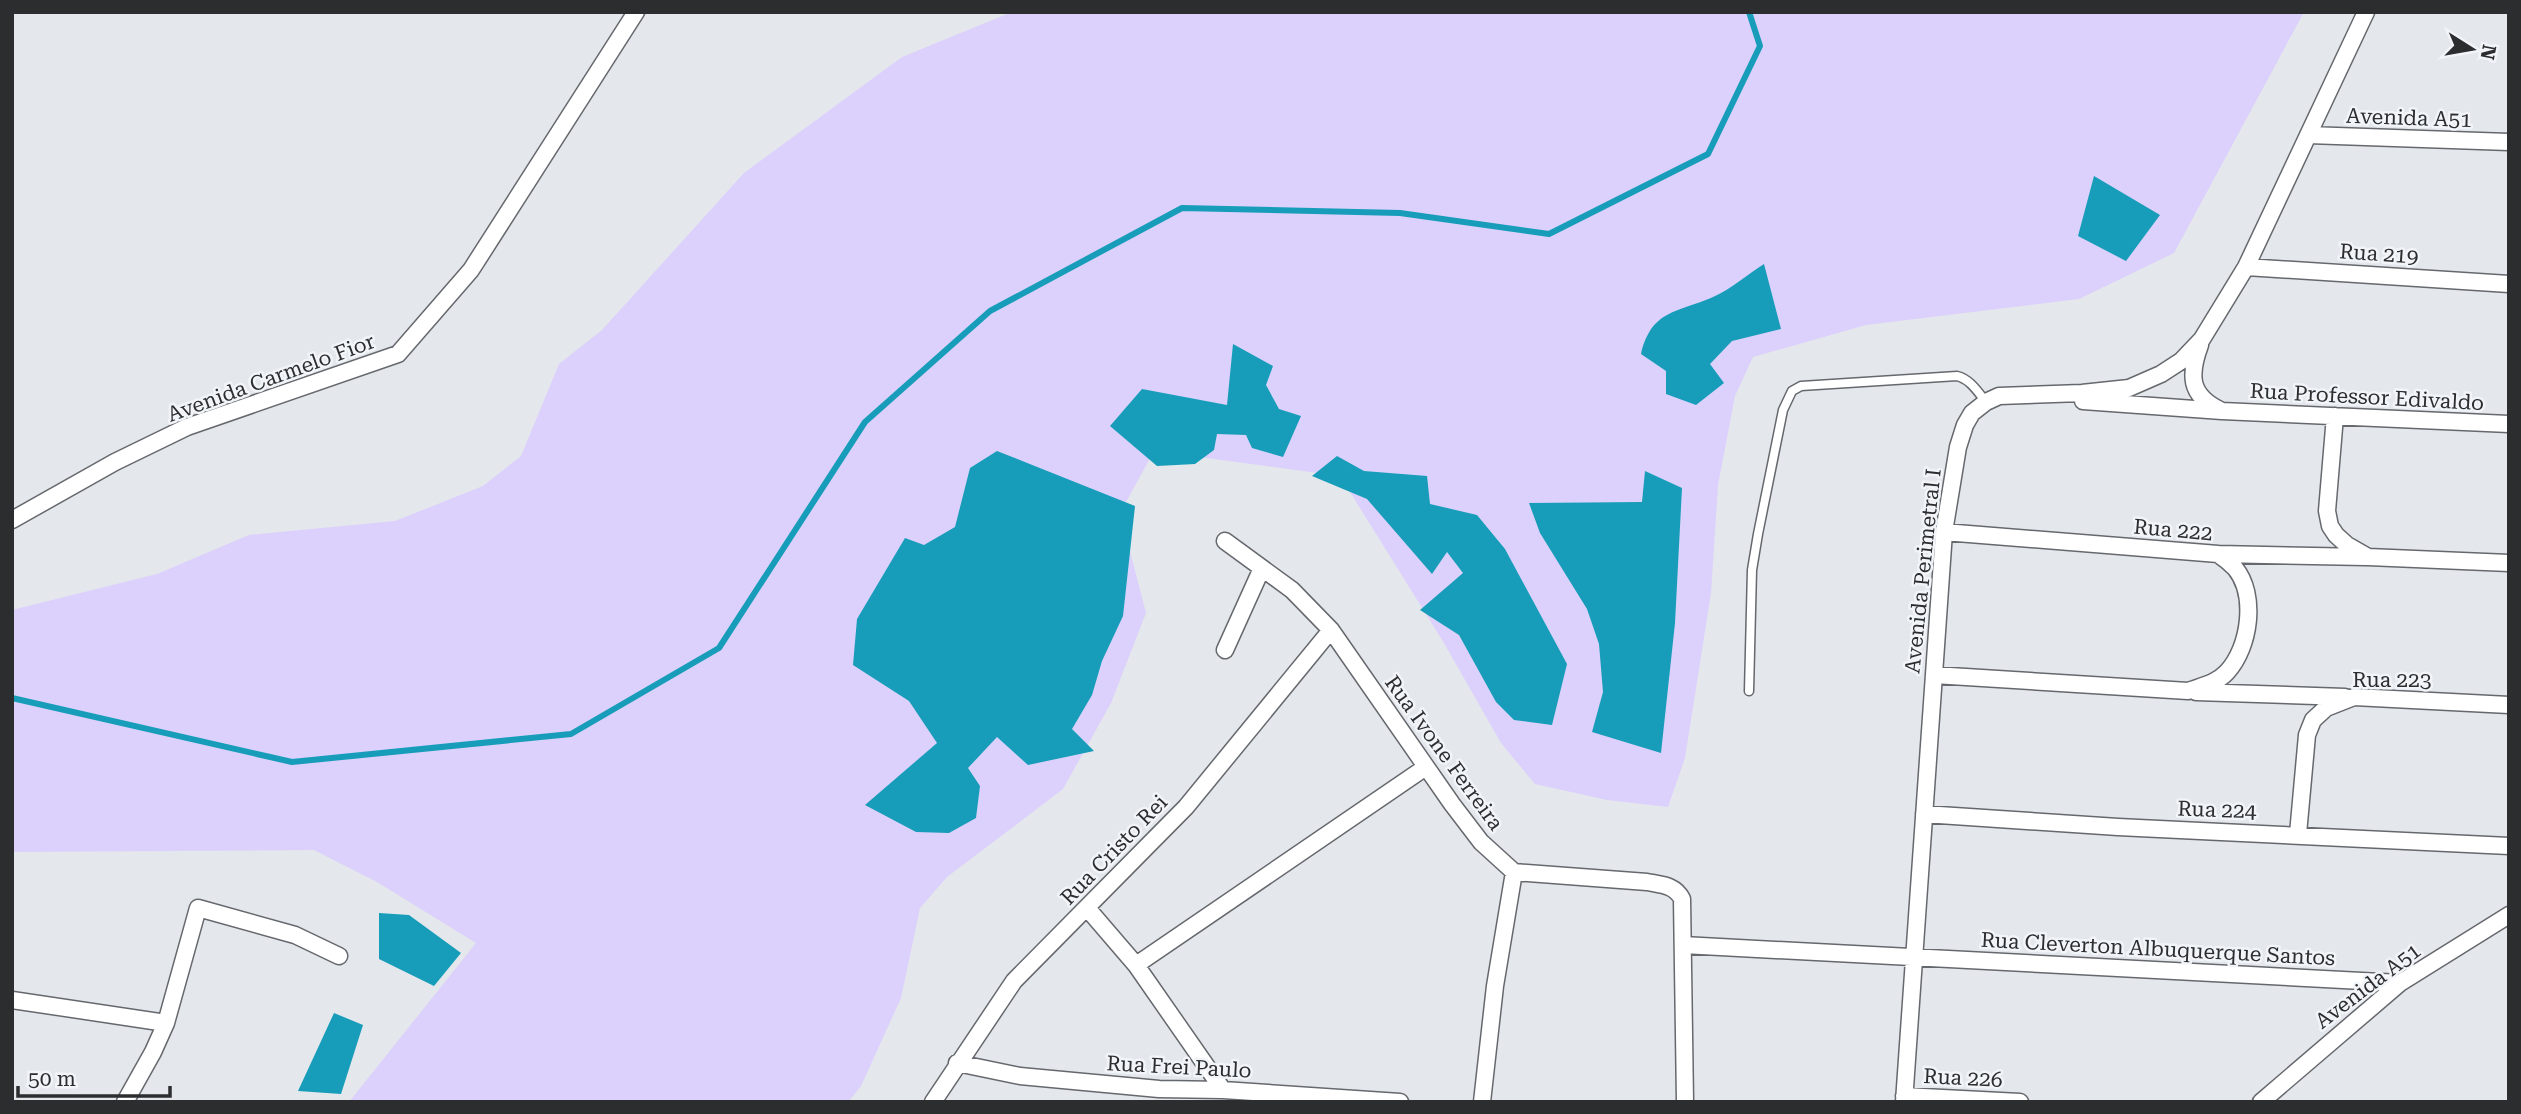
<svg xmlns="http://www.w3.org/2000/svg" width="2521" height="1114" font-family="'Roboto Serif',serif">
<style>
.green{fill:#dcd0fc}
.water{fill:#179db9}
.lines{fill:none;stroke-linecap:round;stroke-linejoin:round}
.stream{stroke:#179db9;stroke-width:6}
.lane-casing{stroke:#65686d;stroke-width:11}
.street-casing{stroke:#65686d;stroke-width:19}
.lane{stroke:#fff;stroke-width:8}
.street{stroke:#fff;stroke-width:16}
.labels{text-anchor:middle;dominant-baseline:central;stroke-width:5;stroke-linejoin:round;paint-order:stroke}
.street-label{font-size:21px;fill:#2b2d2e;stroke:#f1f5fa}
</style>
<rect width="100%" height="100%" fill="#e4e7ec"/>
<path class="green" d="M1012,12H2304L2174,253L2079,299L1866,325L1753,357L1735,396L1718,485L1711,593L1685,758L1668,807L1607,800L1535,784L1501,743L1444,643L1340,476L1154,451L1120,513L1146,613L1111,703L1063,789L947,877L920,908L901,998L861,1086L848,1102H349L476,943L377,882L314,850L12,852V610L157,574L249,535L395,521L483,486L521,456L559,364L602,330L744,173L902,57Z"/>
<path class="water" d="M2094,176L2160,215L2126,261L2078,236Z
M1764,264L1781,329L1732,341L1710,364L1724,383L1696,405L1666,394V371L1641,354C1652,309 1677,313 1713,297C1731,289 1748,274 1764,264Z
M1233,344L1273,366L1266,385L1279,409L1301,416L1283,457L1252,448L1246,435L1217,434L1214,450L1195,464L1157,466L1110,426L1142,389L1227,405Z
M997,451L1135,506L1123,616L1102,661L1092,695L1072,729L1094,751L1028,765L997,737L968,768L980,786L976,818L949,833L916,832L865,805L937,743L909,701L853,665L857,619L905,538L924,545L955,527L970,468Z
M1337,456L1364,471L1427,476L1430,504L1477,515L1505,549L1567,664L1552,725L1514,720L1496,702L1459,635L1420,610L1463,573L1447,552L1432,574L1367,499L1312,476Z
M1645,471L1682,488L1675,623L1661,753L1592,732L1603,692L1599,644L1587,609L1540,533L1529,503L1642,502Z
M379,913L409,915L461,953L434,986L379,959Z
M334,1013L363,1025L341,1094L298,1091Z"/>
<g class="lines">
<path class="stream" d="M12,698L292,762L571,734L719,648L865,422L990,311L1182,208L1400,213L1549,234L1708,154L1760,46L1749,12"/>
<defs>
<path id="lane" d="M1749,691L1752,570L1758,534L1783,410L1792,391L1801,386L1957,376C1970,379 1978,392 1986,402"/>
<path id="street" d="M2308,135L2509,142
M2246,267L2509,284
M2200,345C2189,375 2189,395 2220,410
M2083,401L2222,411L2509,424
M2335,416L2327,511L2330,526L2336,535L2347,545L2368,557L2509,563
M12,520L115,462L187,427L398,354L471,270L636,12
M1225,541L1292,590L1331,630L1452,804L1481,842L1514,872L1647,882C1662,885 1675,885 1682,899L1685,1102
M2218,554L2366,557
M1225,650L1262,568
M1934,675L2188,691C2202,686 2217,683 2227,672C2250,647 2257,595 2235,568C2230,563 2224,558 2218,554L1944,532
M2196,692L2345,697
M1924,814L2118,827L2509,846
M2298,834L2307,735L2313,720L2326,708L2354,697L2509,705
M1087,908L1136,965L1223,1090
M1683,945L2400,983
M1136,965L1426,767
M12,1000L166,1023
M957,1063L1020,1076L1159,1089L1223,1090L1400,1102
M1904,1096L2020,1102
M125,1102L153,1052L166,1023L198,908L295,935L339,956
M933,1102L1014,981L1186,807L1331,630
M1482,1102L1495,986L1514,872
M1904,1102L1944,532L1958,447L1965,425L1972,413L1986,402L1999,396L2082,393L2129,388L2161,374L2181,361L2202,339L2246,267L2366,12
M2261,1102L2400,983L2509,915"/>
</defs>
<use href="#lane" class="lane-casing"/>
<use href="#street" class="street-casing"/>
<use href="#lane" class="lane"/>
<use href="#street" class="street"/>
</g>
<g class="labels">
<g class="street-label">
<text transform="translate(2409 118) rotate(2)">Avenida A51</text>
<text transform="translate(2379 254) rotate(4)">Rua 219</text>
<text transform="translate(271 378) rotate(-20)">Avenida Carmelo Fior</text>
<text transform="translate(2367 397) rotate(3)">Rua Professor Edivaldo</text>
<text transform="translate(2173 530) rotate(5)">Rua 222</text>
<text transform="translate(1923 571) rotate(-84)">Avenida Perimetral I</text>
<text x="2392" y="680">Rua 223</text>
<text transform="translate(1444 753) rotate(54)">Rua Ivone Ferreira</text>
<text transform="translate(2217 810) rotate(2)">Rua 224</text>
<text transform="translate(1114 850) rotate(-46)">Rua Cristo Rei</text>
<text transform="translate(2158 949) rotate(3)">Rua Cleverton Albuquerque Santos</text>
<text transform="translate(2368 986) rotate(-37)">Avenida A51</text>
<text transform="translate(1179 1067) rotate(3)">Rua Frei Paulo</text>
<text transform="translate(1963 1078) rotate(3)">Rua 226</text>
</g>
</g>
<rect width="2521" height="1114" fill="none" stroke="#2b2d2e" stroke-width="28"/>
<g transform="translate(2472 49) rotate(101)" stroke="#f1f5fa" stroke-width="5" paint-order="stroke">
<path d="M0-5L12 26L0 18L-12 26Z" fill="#2b2d2e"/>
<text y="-10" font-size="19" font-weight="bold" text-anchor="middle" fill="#2b2d2e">N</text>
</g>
<path d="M18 1086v10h152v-10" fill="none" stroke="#2b2d2e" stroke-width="3.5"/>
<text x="28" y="1086" font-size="21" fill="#2b2d2e" stroke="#f1f5fa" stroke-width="5" paint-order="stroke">50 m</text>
</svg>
